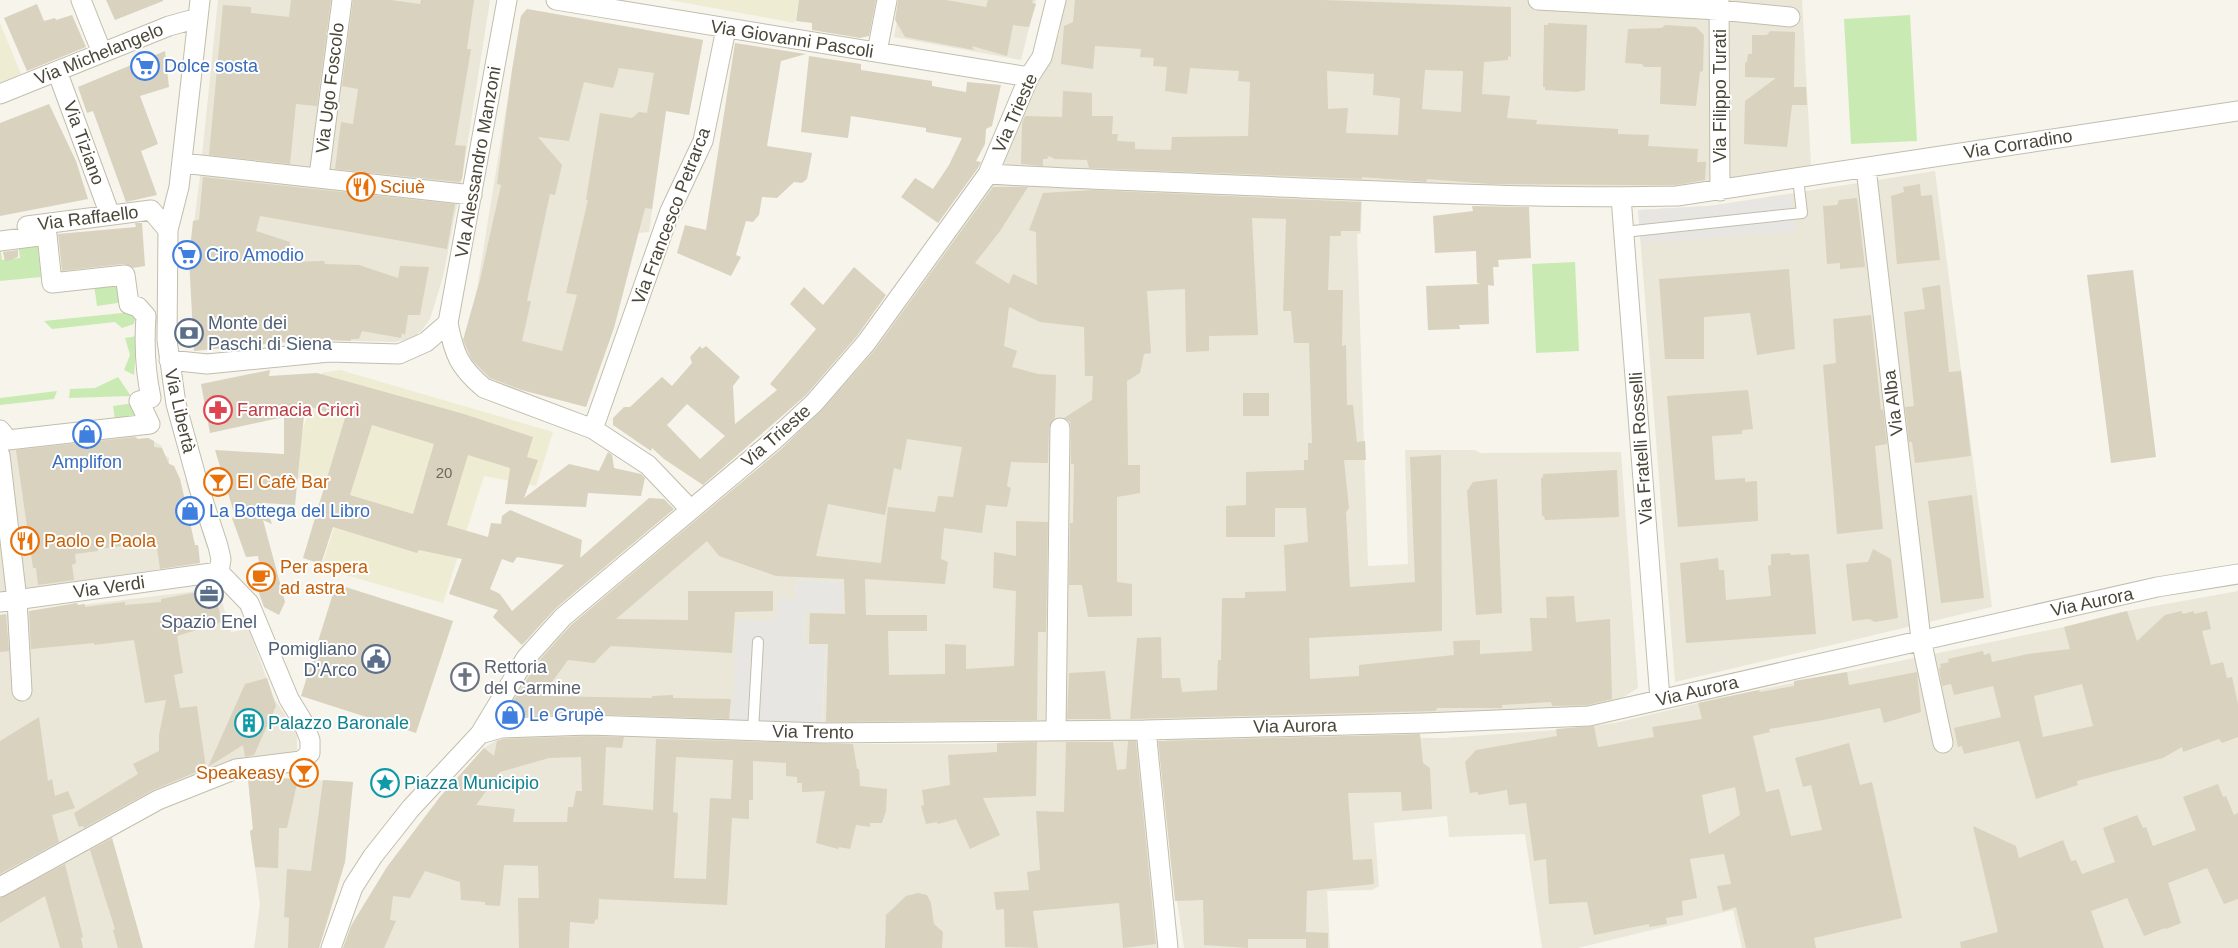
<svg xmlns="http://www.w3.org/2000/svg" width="2238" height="948" font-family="Arial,sans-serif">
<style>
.residential{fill:#eae7d8}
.education{fill:#efecd4}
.green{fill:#c9ebb3}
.parking{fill:#e7e6e2}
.building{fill:#d8d2bf;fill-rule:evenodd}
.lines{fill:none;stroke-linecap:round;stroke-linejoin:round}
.lane-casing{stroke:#c2beac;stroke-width:12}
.street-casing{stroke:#c2beac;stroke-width:21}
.lane{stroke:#fff;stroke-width:10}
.street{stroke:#fff;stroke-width:19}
.labels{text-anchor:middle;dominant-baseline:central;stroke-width:4;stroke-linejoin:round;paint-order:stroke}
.number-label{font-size:15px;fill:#6e695a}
.street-label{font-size:18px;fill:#4a4638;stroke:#fff}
.shop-label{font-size:18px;fill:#366cbe;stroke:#fff;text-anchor:start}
.food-label{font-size:18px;fill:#c56008;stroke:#fff;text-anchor:start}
.service-label{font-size:18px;fill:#4e5e75;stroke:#fff;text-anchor:start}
.health-label{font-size:18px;fill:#be3a42;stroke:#fff;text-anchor:start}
.worship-label{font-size:18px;fill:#5b616d;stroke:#fff;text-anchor:start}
.culture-label{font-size:18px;fill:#0d838f;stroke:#fff;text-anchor:start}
</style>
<rect width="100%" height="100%" fill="#f6f4eb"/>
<path class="residential" d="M218,0H490L462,179L443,277L430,319L422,330L413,338L395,342L323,340L189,259L199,185Z
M901,0H1036L1021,60L894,37Z
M1065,0H1802L1811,165L1706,186L1566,189L1290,177L1138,175L1007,168L1003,161L1020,118L1059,35Z
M527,9L703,40L689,115L666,111L649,232L638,233L586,407L501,385L482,376L466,360L463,344L477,289L521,16Z
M1935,171L1992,607L1675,682L1638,210L1710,206Z
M989,184L1362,199L1361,233L1357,234L1368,566L1408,564L1405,450H1475L1480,453L1621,452L1638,688L1612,704L1588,708L1314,721L822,731L826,647L804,645L805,611L842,582L797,579L796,599L777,621L732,722L524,724L503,707L551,644L666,543L778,453L820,410Z
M134,436L138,439L148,438L162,446L163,454L169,458V464L174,466L180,479L195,545H198L200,563L0,593V450L107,437L108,439Z
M214,589L220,595L231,632L249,629L273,697L297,733V750L288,755L260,756L237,762L0,882V615Z
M2238,591V948H1742L1733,910L1578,948H1542L1525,834L1449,837L1447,816L1374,823L1379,886L1372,890L1327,891L1330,948H1184L1177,901L1166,781V737L1444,738L1555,730L1615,723L1724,697L2064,627L2127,611Z
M587,732L811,744H966L1138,738L1160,948H343L353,922L387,867L440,797L484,748L497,740L520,736L522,738L531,735Z
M274,778L353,782L345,862L319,948H254L260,904L250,831L253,829L248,779Z
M111,834L143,948H0V893Z"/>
<path class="education" d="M669,0H799L795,23Z
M0,23L21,74L0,83Z
M340,370L553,432L536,486L484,476L443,603L321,568L349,481L298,478L302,432L322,373Z"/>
<path class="green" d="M1910,15L1917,141L1851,144L1844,19Z
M37,241L41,277L0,281V245L2,260L20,258L18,243Z
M1575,262L1579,351L1536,353L1532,264Z
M121,281L124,302L97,306L94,285Z
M132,312L136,314L134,324L122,328L115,322L52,329L44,321Z
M137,336L134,375L124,370L130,355L125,338Z
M118,377L131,396L69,398L70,389L95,388Z
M57,391L54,399L0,405V398Z
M134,403L141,424L116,427L113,406Z"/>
<path class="parking" d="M1791,195L1795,232L1641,243L1638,210L1709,206Z
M191,478L213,546L207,548L185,480Z
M797,579L842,582L843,611H805L804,645L826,646L822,727L732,722L737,620L776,621L778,598L796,599Z"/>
<path class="building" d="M106,0H163V1L115,20Z
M291,0H331L317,106L296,104L290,164L209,155L223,5L251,7V13L289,17Z
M353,0H391L420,4L421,0H474L467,49H471L455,145L466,146L462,179L459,182L335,169L341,122L353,124L358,89L342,86Z
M799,0H876L869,36L860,38L812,30V23L796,21Z
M898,0H946L986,7L988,0H1033L1032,3L1036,4L1029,27L1013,25L1007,56L972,46L974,50L905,37L895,20Z
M1075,0H1323L1511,7V57L1508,56V60L1484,62L1482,94L1510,96L1507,118L1537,120L1536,124L1618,129V134L1649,135L1648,146L1698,149L1697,162H1706L1705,180L1676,185H1630L1490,184L1427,179L1426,182L1413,181L1362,177V179L1089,168L1087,160L1055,159L1049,156L1047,159H1043V166L1021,164L1022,124L1025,116L1062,117L1063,91L1092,93V116H1113L1112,134H1118L1117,141L1135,142V149L1171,150L1172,137L1248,136L1250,82L1238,81L1239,71L1190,68L1187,94L1165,91L1167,67L1153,66L1154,58L1140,57L1141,49L1095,46L1093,69L1061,64L1064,26L1073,22ZM1425,70L1463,71L1461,112L1422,109ZM1327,71L1374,74L1373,95L1400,98L1398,135L1346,133L1348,108L1328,109Z
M37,4L44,21L55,18L56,20L72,15L86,47L27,71L4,18Z
M527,9L703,40L689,115L666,111L652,209L645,208L614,328L586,407L522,390L490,378L472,360L463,340L480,280L501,185L497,184L512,70L521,16ZM619,68L654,73L647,113L639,112L632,118L600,113L586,200H588L566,293L577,295L562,351L522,341L531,301H527L550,194L555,195L562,165L538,137L569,141L584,82L613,88Z
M1548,23L1587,25L1585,90L1577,92L1545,90V87H1543L1544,25H1548Z
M1665,25L1696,27L1704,35L1703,71L1700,72L1696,106L1660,104L1661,67H1644L1642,64L1625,63L1628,29L1662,28Z
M1770,31L1795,32L1794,87H1806L1807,105H1792L1787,147L1744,144L1745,101L1776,78L1745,77V63L1747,62L1748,54H1752V35H1767Z
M735,43L806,54L781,61L767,146L812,153L807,179L802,183L794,182L777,198L762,197L759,215L753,222L746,221L736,255L741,257L731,276L677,253L685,225L706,230Z
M165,51L169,87L140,96L158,144L141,151L157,195L126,202L93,111L87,113L78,87Z
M809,56L861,64V70L932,81V86L966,92L967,82L1001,85L992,126L986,129L985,144L976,161L981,162L978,168L938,223L901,197L915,178L933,189L949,165L962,138L926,132V128L851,116L848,138L801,132Z
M49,104L76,161L88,199L0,216V123Z
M203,177L455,204L447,249L260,216L256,231L290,242L289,262L324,261L325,264L359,265L398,278L400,266L429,267L420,315H408L405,335L402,333L401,338L362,331L359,339H351V341L329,340V338L194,351L189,259H195L191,240L193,221L199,220Z
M1920,184L1921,196L1932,195L1940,260L1897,264L1891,196L1904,192L1903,187Z
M993,187H1028L1000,231L975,263L1009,284L1013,274L1037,285L1036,232L1029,230L1043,193L1093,190L1361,202L1360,231H1341V236H1330L1328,290H1343L1342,346L1346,345L1347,405H1353L1357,442L1365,441L1366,460H1344L1349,508L1346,512L1350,587L1415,582L1410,457L1441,455L1442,631L1309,638L1310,679L1359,676V665L1454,655L1453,641L1480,640V654L1532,651L1530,618H1547L1546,597L1574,596L1576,622L1610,619L1612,699L1588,705L1552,706L1551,702L1502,705V708H1437L1436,711L1130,719L1137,638L1161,637L1162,678H1180L1182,692L1217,690L1218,660H1221L1222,598H1245V592L1286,591L1284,545L1308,542L1306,508H1275V537H1226V506L1246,505V472L1304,470V460H1308V443H1312L1309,343H1294L1291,311H1283L1286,219L1252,218L1258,335L1209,336V351L1186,352L1185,289L1147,291L1151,353L1144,354L1140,373L1127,381L1128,465H1140V493L1117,497V582L1132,584V616L1088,617L1082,585H1069L1070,523H1073L1074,464H1071V428L1070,422L1064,418L1092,400L1093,376H1085L1084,327L1040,322L1009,307L1004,346L1017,351L1012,367L1038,374L1056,375L1055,418L1049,428L1048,463L1011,462L1007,486L1011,488L1007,507L986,505L982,533L944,528L941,559L948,562L945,584L865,579L866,615H927V631H888L889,675L945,674V644L966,645V669L1014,666L1016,591L993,588L994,552L1016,556V521L1048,522L1046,632H1038L1037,720L826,722L828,644H809L810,613L845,614L844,579L776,576L719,556L707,541L616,619L688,620V591H773V611L735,612L732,653L611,646L594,663L568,660L542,696L652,698V696L673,695V698L731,699L729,719L589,714L518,716L508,709L539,661L571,625L780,450L822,410L875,350ZM907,439L962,447L953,497L938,496L935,512L888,507L881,563L816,556L828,504L885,515L894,468L901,470Z
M1857,198L1865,267L1840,269V263L1827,264L1823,206L1837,205L1839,200Z
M1472,206L1529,207L1531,258L1498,260L1499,267H1493L1494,286L1488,285L1489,324L1459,325L1460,329L1428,330L1426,286L1481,284L1477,283L1476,251L1435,253L1433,216L1473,211Z
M135,223H142L145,266L133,268L124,264L62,271L58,234L136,227Z
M18,250V257L5,262L3,252Z
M854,267L886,295L857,336L806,395L703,485L664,459L652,448L651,451L613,425V418L624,407H630L662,377L672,386L692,363L690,357L700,346L702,349L706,346L740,377L733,386L735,424L777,390L770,384L816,329L790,304L804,287L823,305ZM687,404L725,436L700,459L667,425Z
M1789,269L1795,349L1757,355L1750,313L1704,317V359H1665L1659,279Z
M2133,270L2156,457L2111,463L2087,275Z
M1940,285L1949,372L1961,371L1971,456L1915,463L1912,442H1909L1905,407L1914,406L1904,312L1925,309L1922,288Z
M1871,315L1881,410L1883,409L1887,444L1875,446L1883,529L1837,534L1823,365L1836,363L1833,319Z
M270,370L269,376L317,373L464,414L533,437L527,457L538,460L524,498L569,464L599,471L608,452L612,455L614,468L641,474L645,478L641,496L588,493L586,507L505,504L510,468L468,455L447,525L488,537L491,523L501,524L502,516L510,510L582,540L580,558L649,498L664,499L674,509L556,608L522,645L493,617L498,610L449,594L462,559L419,550L417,553L333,527L321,564L303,558L345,418L305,405L295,505L264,503L272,524L263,520L285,602L279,615L264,607L255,582L262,580L258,556L246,557L232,518L235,516L215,450L284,454V417L210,433L201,384ZM372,425L434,444L413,514L350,495ZM517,557L564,565L512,611L500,594L490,589L502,559L513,563Z
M1748,390L1753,429L1742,430V434L1712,436L1715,480L1745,478V482L1757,481L1758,521L1678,527L1667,396Z
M1243,393H1269V416H1243Z
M135,437L138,439L148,438L154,441V447L162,448L169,464L174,466L180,479L195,545H198L200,563L160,569L156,542L98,549V551L75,554L76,563L72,565L74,580L38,585L36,568H33L16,450Z
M1617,470L1619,517L1545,520L1544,516H1542L1541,478L1543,477V474Z
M1497,479L1502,613L1476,615L1467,491L1473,482Z
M1972,495L1984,598L1941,603L1928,501Z
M1873,549L1891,559L1898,618L1875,622L1869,619L1852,621L1846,564L1868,562Z
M1790,553L1791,555L1809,554L1816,634L1686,643L1680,563L1718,558L1719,570H1724L1726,600L1771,596L1768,566L1771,565V554Z
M336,584L453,621L416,733L301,696Z
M214,589L222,622L177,636L183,673L174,675L180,708L197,706L206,768L153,790L84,828L83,826L79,827L74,813L138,774L133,764L159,751V735L166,700L145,703L134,640L94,645V643L31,649L29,611L77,603L78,605L85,604V607L125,602V605L161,602V599Z
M2127,611L2137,641L2165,615L2181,611L2183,614L2194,611V614L2207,611L2211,629L2202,631L2211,665L2223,662L2227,678L2232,677L2238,704V737L2222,743L2219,739L2183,752L2182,747L2163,758L2077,781L2078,785L2036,799L2019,741L1964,754L1962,746L1958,747L1954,728L2001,717L1993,686L1954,695L1951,684L1942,686L1939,668H1941L1940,664L1949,662L1948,659L1983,651L1984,655L1990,653L1992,662L2028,654L2070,649L2064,627ZM2082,684L2093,726L2043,737L2034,696Z
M6,614L9,651L0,652V615Z
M1105,671L1111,719H1067L1069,673Z
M1847,672L1849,685L1917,672L1921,712L1884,723L1880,708L1823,720L1769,729L1770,732L1753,736L1766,792L1779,789L1791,836L1822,830L1811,785L1803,787L1795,758L1849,743L1860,785L1872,782L1902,918L1814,938L1816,948H1746L1736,907L1723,911L1717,886L1731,884L1724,854L1690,859L1697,898L1682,901L1683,915L1666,918L1667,924L1649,927V924L1594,935L1587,902L1549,904L1546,859L1534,861L1526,803L1509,805L1507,790L1478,795V792L1470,793L1465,762L1476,750L1557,736L1556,729L1594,726L1598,747L1654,737L1652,727L1702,719L1698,703L1759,690L1760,692L1794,686V681ZM1735,787L1740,815L1709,834L1702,795Z
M267,678L276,706L254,755L245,757L243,745L208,767L245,684Z
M39,717L48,781L52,779L55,796L68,791L75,808L52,815L59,842L0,874V741Z
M1420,734L1423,763L1430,768L1432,809L1402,811L1401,792L1348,793L1353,860L1372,859L1374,884L1307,891L1306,932L1328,933V948H1306V939H1248V948L1204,945L1203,900L1175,901L1158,741Z
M589,736L624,737L622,748L606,747L603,805L653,810L656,739L853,744L857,769H859L860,786L887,789L886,811L882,823H870V827L856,825L850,849L839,847L838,849L816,843L825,791L802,792V783H797V777L786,776V763L753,761V800H749V819L732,818L727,905L599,899L598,919L595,920L594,924L570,922L569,948H519L518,898H539L538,866L504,865L500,906L485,905V902L461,900L460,882L425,871L410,898L393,896L390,920L396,921L384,948H343L351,926L387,867L440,797L484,748L494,756L497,741L503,739ZM581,757L582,791H576L573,807H568L567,822H513L515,809L476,805L500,772L549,758ZM676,757L733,760L731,799L710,798L706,879L674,878L678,813L673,812Z
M1128,741H1136L1156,944L1123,948L1119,903L1033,911L1038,948L1005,947L1004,909L996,910L994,892L1029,890L1027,872L1040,870L1036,811L1064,812L1066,742H1113L1117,770L1126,769Z
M1037,742L1036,796L983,798L1000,835L970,849L956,819L938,824L937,822L926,824L921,806L924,805L922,790L950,785L948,755L997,752V743Z
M274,778L298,779L287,828H279L278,868L255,867L250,831L253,829L248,779Z
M323,780L353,782L345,862L319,948H288L289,918L284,917L287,869L311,871Z
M2218,784L2223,797L2226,796L2234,815L2238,813V899L2224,904L2207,868L2168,883L2181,923L2166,929L2165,928L2144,936L2127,898L2091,911L2104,948H1961L1960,942L1998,932L1973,826L2016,846L2019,858L2063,840L2071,861L2076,860L2082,874L2115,862L2103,828L2137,815L2143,828L2146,827L2153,846L2196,830L2183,797Z
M112,838L136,923L143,948H118L113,930L115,929L90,850Z
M65,864L83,937L81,938L83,948H60L45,896L0,923V898Z
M918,893L927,895L931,903L934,924L943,932L942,948H885L886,915L906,896Z"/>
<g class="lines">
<defs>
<path id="lane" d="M1624,232L1802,213L1798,178
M753,731L758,642"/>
<path id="street" d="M81,0L102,53
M200,0L179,187L168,230L167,340L176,404L200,491L218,546L221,559L219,572
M507,0L448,323C454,354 459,367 484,388L593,429L648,465L690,509
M556,0L1029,77
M1538,0L1719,10L1790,17
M1719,0L1720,191
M877,52L887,0
M57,71L110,215
M0,94L169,26L198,18
M182,163L472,195
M1866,168L1921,639L1943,743
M988,174C1093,180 1198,183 1302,188C1427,193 1552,199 1677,196L2238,111
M319,176L342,0
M1621,197L1660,699
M27,226L151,210L168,230
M0,241L47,235L52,283L125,275L129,304L138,307L146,316C144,344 145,370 151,398L139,401L150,424L8,440L0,430
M169,360L207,364L329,352L399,354L426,342L448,323
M593,429L670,211L703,141L726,29
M0,455L17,600L22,691
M0,602L219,572
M1056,730L1060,428
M1146,730L1168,948
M480,734L501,728L589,725L824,733L1146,730L1424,723L1589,716L2157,587L2238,574
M0,887L158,800L236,769L301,761L310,753V740L303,722L289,699L249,603L219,572
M331,948L353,887L373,856L411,808L480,734L526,658L563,617L773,441L814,403L866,343L988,174L1029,77L1042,57L1056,0"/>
</defs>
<use href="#lane" class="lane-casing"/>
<use href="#street" class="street-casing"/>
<use href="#lane" class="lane"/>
<use href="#street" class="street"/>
</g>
<defs>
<symbol id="supermarket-ring" viewBox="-11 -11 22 22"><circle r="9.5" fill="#fff" stroke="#3f7fe0" stroke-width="1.5"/><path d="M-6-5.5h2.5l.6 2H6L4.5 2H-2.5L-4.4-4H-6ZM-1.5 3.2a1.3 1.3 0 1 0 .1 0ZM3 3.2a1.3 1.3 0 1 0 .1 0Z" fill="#3f7fe0"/></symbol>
<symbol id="restaurant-ring" viewBox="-11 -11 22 22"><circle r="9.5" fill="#fff" stroke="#e8710a" stroke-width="1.5"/><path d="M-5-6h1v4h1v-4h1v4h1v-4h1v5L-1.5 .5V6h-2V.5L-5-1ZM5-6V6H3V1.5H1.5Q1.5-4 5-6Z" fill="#e8710a"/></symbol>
<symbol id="bank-ring" viewBox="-11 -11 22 22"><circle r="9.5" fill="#fff" stroke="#5c6f8a" stroke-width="1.5"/><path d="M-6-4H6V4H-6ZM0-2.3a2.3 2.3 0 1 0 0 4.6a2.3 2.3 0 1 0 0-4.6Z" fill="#5c6f8a"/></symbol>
<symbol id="pharmacy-ring" viewBox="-11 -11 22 22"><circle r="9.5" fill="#fff" stroke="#e0444e" stroke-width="1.5"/><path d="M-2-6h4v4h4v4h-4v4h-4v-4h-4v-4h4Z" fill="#e0444e"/></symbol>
<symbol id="shop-ring" viewBox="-11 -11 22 22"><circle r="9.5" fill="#fff" stroke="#3f7fe0" stroke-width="1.5"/><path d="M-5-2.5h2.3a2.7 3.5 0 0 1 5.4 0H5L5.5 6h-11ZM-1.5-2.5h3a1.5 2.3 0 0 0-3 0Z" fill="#3f7fe0"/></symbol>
<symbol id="bar-ring" viewBox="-11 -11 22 22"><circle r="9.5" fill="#fff" stroke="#e8710a" stroke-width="1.5"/><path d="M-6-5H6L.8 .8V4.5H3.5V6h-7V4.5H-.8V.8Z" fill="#e8710a"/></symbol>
<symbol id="cafe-ring" viewBox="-11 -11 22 22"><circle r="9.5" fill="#fff" stroke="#e8710a" stroke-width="1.5"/><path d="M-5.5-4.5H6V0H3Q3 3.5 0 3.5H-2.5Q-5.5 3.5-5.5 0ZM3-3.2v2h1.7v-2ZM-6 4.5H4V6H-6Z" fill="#e8710a"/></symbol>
<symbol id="office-ring" viewBox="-11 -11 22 22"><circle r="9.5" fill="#fff" stroke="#5c6f8a" stroke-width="1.5"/><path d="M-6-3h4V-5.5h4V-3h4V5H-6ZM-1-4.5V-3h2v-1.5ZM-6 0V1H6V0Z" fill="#5c6f8a"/></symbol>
<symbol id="civic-ring" viewBox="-11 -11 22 22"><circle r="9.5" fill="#fff" stroke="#5c6f8a" stroke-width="1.5"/><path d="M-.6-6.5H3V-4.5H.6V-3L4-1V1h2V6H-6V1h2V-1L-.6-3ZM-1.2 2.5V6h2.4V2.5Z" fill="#5c6f8a"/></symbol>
<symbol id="church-ring" viewBox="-11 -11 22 22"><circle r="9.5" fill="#fff" stroke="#6b7280" stroke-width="1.5"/><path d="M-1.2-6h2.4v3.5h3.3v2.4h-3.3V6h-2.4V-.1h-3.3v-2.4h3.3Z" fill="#6b7280"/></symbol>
<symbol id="building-ring" viewBox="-11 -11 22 22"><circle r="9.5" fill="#fff" stroke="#0f9aa8" stroke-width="1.5"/><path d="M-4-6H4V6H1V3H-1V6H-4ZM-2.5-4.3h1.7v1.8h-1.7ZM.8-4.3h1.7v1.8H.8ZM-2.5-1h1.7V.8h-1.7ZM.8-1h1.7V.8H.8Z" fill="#0f9aa8"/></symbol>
<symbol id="sight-ring" viewBox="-11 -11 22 22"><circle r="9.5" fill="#fff" stroke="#0f9aa8" stroke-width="1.5"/><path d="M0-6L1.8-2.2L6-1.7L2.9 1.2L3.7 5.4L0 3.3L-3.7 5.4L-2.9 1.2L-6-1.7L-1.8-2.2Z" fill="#0f9aa8"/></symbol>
</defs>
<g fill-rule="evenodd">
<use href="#supermarket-ring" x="129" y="50" width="32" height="32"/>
<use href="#restaurant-ring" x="345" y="171" width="32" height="32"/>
<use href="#supermarket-ring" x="171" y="239" width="32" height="32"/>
<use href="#bank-ring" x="173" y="317" width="32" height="32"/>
<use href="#pharmacy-ring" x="202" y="394" width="32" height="32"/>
<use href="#shop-ring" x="71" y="418" width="32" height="32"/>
<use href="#bar-ring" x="202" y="466" width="32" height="32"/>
<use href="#shop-ring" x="174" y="495" width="32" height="32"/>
<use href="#restaurant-ring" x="9" y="525" width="32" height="32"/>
<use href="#cafe-ring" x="245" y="561" width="32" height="32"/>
<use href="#office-ring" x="193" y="578" width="32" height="32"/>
<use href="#civic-ring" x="360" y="643" width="32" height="32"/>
<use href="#church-ring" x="449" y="661" width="32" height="32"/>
<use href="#shop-ring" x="494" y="699" width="32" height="32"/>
<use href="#building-ring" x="233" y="707" width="32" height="32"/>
<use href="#bar-ring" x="288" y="757" width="32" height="32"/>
<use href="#sight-ring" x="369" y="767" width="32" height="32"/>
</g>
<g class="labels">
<g class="number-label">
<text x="444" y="472">20</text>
</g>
<g class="street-label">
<text transform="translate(792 39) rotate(9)">Via Giovanni Pascoli</text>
<text transform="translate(99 54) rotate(-22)">Via Michelangelo</text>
<text transform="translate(330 88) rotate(-83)">Via Ugo Foscolo</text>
<text transform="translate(1720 96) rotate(-90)">Via Filippo Turati</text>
<text transform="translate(1015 113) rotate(-66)">Via Trieste</text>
<text transform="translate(84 143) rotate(70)">Via Tiziano</text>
<text transform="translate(2018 144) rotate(-9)">Via Corradino</text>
<text transform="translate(478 162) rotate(-80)">VIa Alessandro Manzoni</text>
<text transform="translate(671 216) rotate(-69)">Via Francesco Petrarca</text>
<text transform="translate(88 218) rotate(-7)">Via Raffaello</text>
<text transform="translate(1893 403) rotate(-97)">Via Alba</text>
<text transform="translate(180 411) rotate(77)">Via Libertà</text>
<text transform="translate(776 436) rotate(-41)">Via Trieste</text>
<text transform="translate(1641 448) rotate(-94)">Via Fratelli Rosselli</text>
<text transform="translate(109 587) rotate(-8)">Via Verdi</text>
<text transform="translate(2092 602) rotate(-12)">Via Aurora</text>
<text transform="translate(1697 691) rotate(-13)">Via Aurora</text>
<text transform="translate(1295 726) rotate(-1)">Via Aurora</text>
<text transform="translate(813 732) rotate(1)">Via Trento</text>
</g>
<g class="shop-label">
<text x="164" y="66">Dolce sosta</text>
<text x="206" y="255">Ciro Amodio</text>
<text x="87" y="462" text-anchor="middle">Amplifon</text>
<text x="209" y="511">La Bottega del Libro</text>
<text x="529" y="715">Le Grupè</text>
</g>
<g class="food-label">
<text x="380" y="187">Sciuè</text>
<text x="237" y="482">El Cafè Bar</text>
<text x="44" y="541">Paolo e Paola</text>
<text x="280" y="567">Per aspera<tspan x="280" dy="21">ad astra</tspan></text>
<text x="285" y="773" text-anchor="end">Speakeasy</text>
</g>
<g class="service-label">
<text x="208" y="323">Monte dei<tspan x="208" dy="21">Paschi di Siena</tspan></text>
<text x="209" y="622" text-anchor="middle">Spazio Enel</text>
<text x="357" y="649" text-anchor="end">Pomigliano<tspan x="357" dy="21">D'Arco</tspan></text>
</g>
<g class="health-label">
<text x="237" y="410">Farmacia Cricrì</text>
</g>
<g class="worship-label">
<text x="484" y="667">Rettoria<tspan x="484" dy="21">del Carmine</tspan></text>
</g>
<g class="culture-label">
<text x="268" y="723">Palazzo Baronale</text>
<text x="404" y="783">Piazza Municipio</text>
</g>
</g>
</svg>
